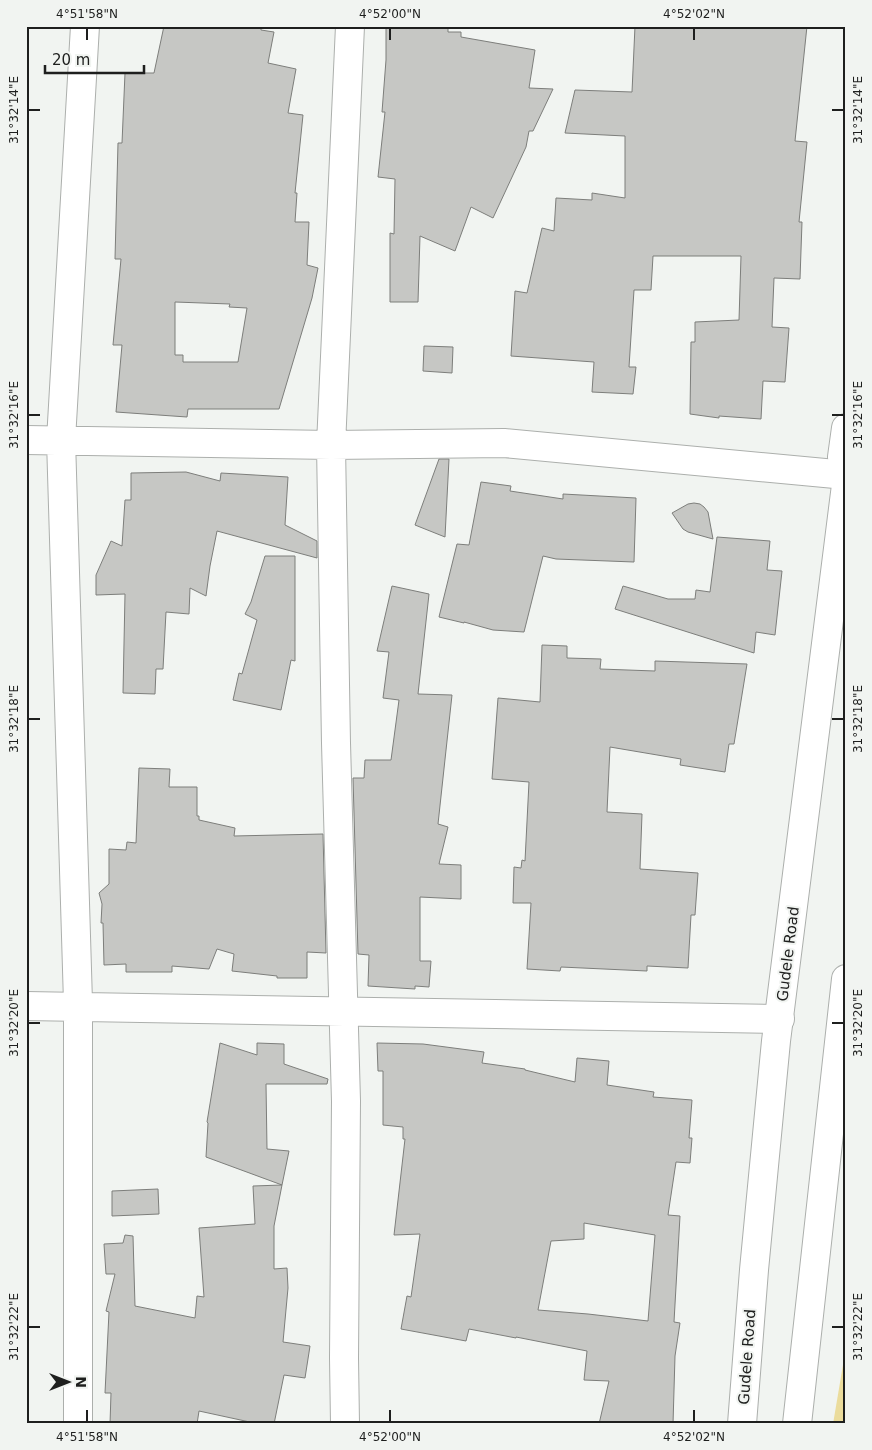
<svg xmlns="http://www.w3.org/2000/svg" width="872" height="1450" font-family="'DejaVu Sans',sans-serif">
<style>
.green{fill:#ebdc9c}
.building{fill:#c6c7c4;stroke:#7d7e7b;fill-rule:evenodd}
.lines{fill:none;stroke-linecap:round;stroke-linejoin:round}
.minor-casing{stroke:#acafac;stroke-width:30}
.highway-casing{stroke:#acafac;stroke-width:30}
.minor{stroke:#fff;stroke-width:28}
.highway{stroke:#fff;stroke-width:28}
.ticks{fill:none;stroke:#1e1f1e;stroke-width:2}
.labels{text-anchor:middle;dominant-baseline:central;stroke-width:4;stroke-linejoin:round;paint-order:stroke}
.street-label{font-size:15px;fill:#1e1f1e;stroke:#f1f4f1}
.neatline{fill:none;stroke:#1e1f1e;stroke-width:2}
.ticks-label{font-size:12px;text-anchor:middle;fill:#1e1f1e}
</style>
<rect width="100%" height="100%" fill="#f1f4f1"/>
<path class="green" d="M846,1347V1424H833Z"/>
<path class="building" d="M164,26H261V30L274,32L268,63L296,69L288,113L303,115L295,193H297L295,222H309L307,265L318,268L312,298L279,409H188L187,417L116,412L122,345H113L121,259H115L118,143H122L125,73H154ZM175,302L230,304L229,307L247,308L238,362H183V355H175Z
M386,26H448V32H461V37L535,50L529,88L553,89L533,131H529L526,147L493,218L471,207L455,251L420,236L418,302H390V233L394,234L395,179L378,177L385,112H382L386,60Z
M635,26H807L795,141L807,142L799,222H802L800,279L774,278L772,327L789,328L785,382L763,381L761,419L719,416V418L690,414L691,342H695V322L739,320L741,256H653L651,290H634L629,367H636L633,394L592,392L594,362L511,356L515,291L527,293L542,228L554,231L556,198L592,200V193L625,198V136L565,133L575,90L632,92Z
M424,346L453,347L452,373L423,371Z
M439,459H449L445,537L415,525Z
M186,472L220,481L221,473L288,477L285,525L317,541V558L217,531L210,566L206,596L190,588L189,614L166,612L163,669H156L155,694L123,693L125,594L96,595V575L111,541L122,546L125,500H131V473Z
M481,482L511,486L510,491L563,499V494L636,498L634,562L556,559L543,556L524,632L493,630L464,622V623L439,617L457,544L469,545Z
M694,503L700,504L704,507L708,512L713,539L688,532L683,529L672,513L688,504Z
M717,537L770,541L767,570L782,571L775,635L756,632L754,653L615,609L623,586L668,599H695L696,590L710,592Z
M265,556H295V661L291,660L281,710L233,700L239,673L242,674L257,620L245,614L251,602Z
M392,586L429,594L418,694L452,695L438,824L448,827L439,864L461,865V899L420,897V961H431L429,987L415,986V989L368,986L369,955L358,954L353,778H364L365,760H391L399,700L383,698L389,652L377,651Z
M542,645L567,646V658L601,659L600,669L655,671V661L747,664L734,744H729L725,772L680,765L681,759L610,747L607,812L642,814L640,869L698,873L695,915H691L688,968L647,966V971L561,967L560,971L527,969L531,903H513L514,867L521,868L522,860L525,861L529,782L492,779L498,698L540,702Z
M139,768L170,769L169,787H197V816H199V820L235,828L234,836L323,834L326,953L307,952V978H277V976L232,971L234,954L217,949L209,969L172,966V972H126V964L104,965L103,923H101L102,904L99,893L109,884V849L126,850L127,842L136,843Z
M220,1043L257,1055V1043L284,1044V1064L328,1079L327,1084H266L267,1149L289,1151L282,1185L206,1157L208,1123L207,1122Z
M377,1043L423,1044L484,1052L482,1063L525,1069V1070L575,1082L577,1058L609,1061L607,1085L654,1092L653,1097L692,1100L689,1138H692L690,1163L676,1162L668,1215L680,1216L674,1322L680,1323L675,1356L673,1424H599L609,1381L584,1380L587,1351L516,1337V1338L469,1329L466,1341L401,1329L407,1296L411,1297L420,1234L394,1235L405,1139H403V1127L383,1125V1071H378ZM584,1223L655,1235L648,1321L588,1314L538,1310L551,1241L584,1239Z
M282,1185L274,1226V1269L287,1268L288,1288L283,1342L310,1346L305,1378L284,1375L274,1424H259L199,1411L197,1424H110L111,1393H105L109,1312L106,1311L115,1274H106L104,1244L123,1243L125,1235L133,1236L135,1306L195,1318L197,1296L204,1297L199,1228L255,1224L253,1186Z
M158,1189L159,1214L112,1216V1191Z"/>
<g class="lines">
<defs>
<path id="minor" d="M26,440L331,445L504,443L846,475
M26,1006L780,1019
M78,1424V1002L61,440L85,26
M345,1424L344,1358L346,1101L336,743L331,445L350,26"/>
<path id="highway" d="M846,428L842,457L846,471
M742,1424L754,1270L776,1041L846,485
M797,1424L846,979"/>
</defs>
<use href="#minor" class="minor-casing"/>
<use href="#highway" class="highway-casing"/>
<use href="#minor" class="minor"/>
<use href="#highway" class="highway"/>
</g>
<path class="ticks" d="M87,28V40M390,28V40M694,28V40M28,110H40M832,110H844M28,415H40M832,415H844M28,719H40M832,719H844M28,1023H40M832,1023H844M28,1327H40M832,1327H844M87,1410V1422M390,1410V1422M694,1410V1422"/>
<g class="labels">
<g class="street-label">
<text transform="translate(788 954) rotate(-83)">Gudele Road</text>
<text transform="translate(747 1357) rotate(-86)">Gudele Road</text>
</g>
</g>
<rect width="872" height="1450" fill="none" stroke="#f1f4f1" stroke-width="55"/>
<g transform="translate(68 1382) rotate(90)" stroke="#f1f4f1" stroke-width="4" paint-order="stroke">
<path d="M0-4L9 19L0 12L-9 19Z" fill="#1e1f1e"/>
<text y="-8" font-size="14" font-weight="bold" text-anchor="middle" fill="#1e1f1e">N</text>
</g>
<path d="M45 65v8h99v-8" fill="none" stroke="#1e1f1e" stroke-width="2.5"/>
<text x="52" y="65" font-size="15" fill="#1e1f1e" stroke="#f1f4f1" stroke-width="4" paint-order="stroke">20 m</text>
<rect x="28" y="28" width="816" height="1394" class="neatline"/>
<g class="ticks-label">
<text x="87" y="18">4°51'58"N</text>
<text x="390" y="18">4°52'00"N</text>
<text x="694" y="18">4°52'02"N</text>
<text transform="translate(858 110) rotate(-90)" y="4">31°32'14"E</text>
<text transform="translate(14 110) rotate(-90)" y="4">31°32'14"E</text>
<text transform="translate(14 415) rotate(-90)" y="4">31°32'16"E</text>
<text transform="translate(858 415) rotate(-90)" y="4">31°32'16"E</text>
<text transform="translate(858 719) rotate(-90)" y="4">31°32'18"E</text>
<text transform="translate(14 719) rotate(-90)" y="4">31°32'18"E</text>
<text transform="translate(858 1023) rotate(-90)" y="4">31°32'20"E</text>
<text transform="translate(14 1023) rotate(-90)" y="4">31°32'20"E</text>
<text transform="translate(14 1327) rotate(-90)" y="4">31°32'22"E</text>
<text transform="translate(858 1327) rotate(-90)" y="4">31°32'22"E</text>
<text x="87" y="1441">4°51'58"N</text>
<text x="390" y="1441">4°52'00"N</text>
<text x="694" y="1441">4°52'02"N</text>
</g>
</svg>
